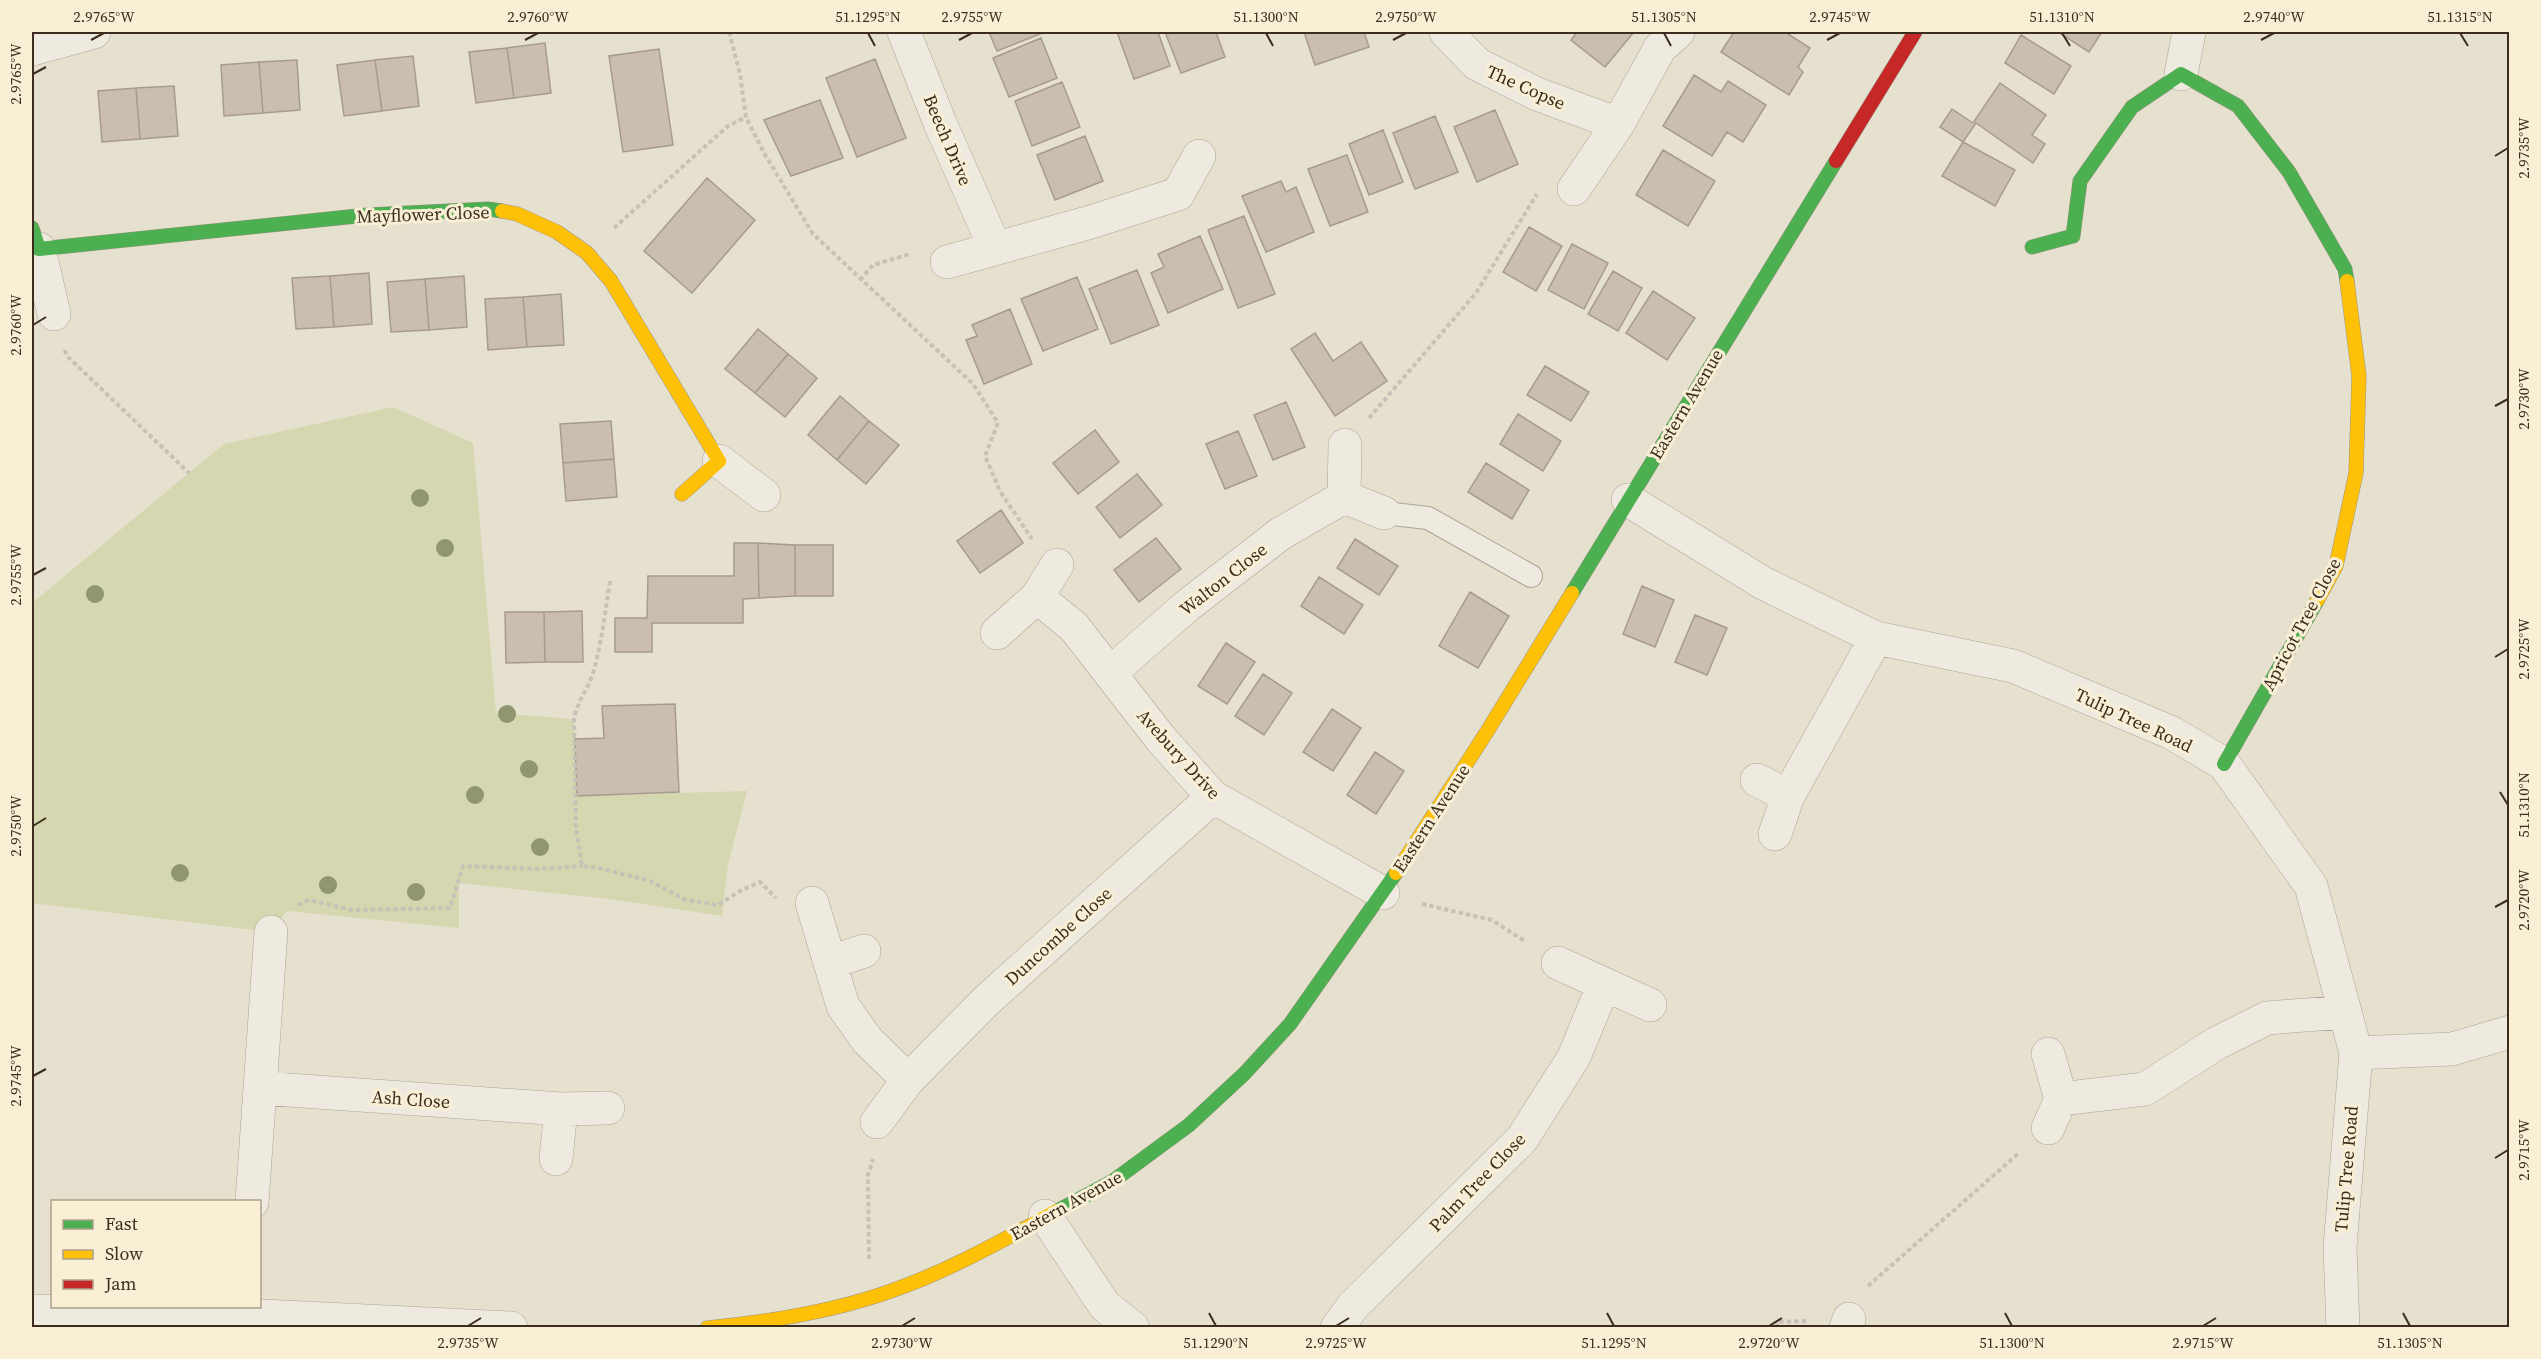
<svg xmlns="http://www.w3.org/2000/svg" width="2541" height="1359" font-family="'Source Serif 4',serif">
<style>
.green{fill:#d5d7b0}
.building{fill:#cabeaf;stroke:#a79b8d;stroke-width:1.5}
.lines{fill:none;stroke-linecap:round;stroke-linejoin:round}
.lane-casing{stroke:#aca597;stroke-width:24}
.street-casing{stroke:#aca597;stroke-width:34}
.fast-casing{stroke:#9b9486;stroke-width:15}
.slow-casing{stroke:#9b9486;stroke-width:15}
.jam-casing{stroke:#9b9486;stroke-width:15}
.path{stroke:#c7c1b7;stroke-width:4;stroke-dasharray:4.5 3;stroke-linecap:butt}
.lane{stroke:#eeeae0;stroke-width:22}
.street{stroke:#eeeae0;stroke-width:33}
.fast{stroke:#4caf50;stroke-width:14}
.slow{stroke:#ffc107;stroke-width:14}
.jam{stroke:#c62828;stroke-width:14}
.tree{fill:#909670}
.ticks{fill:none;stroke:#3c2d1e;stroke-width:2}
.labels{text-anchor:middle;dominant-baseline:central;stroke-width:6;stroke-linejoin:round;paint-order:stroke}
.street-label{font-size:18px;fill:#3c2d1e;stroke:#f8efd4}
.neatline{fill:none;stroke:#3c2d1e;stroke-width:2}
.ticks-label{font-size:15px;text-anchor:middle;fill:#3c2d1e}
</style>
<rect width="100%" height="100%" fill="#e6e0ce"/>
<path class="green" d="M393,407L473,443L496,713L574,719L578,796L747,791L728,864L722,916L610,899L459,883V928L287,911L271,932L32,903V603L224,444Z"/>
<path class="building" d="M989,32H1045L997,51Z
M1117,32H1158L1170,66L1134,79Z
M1165,32H1216L1225,57L1181,73Z
M1304,32H1364L1369,47L1315,65Z
M1577,32H1634L1605,67L1571,40Z
M1734,32H1785L1810,48L1798,67L1803,72L1789,95L1721,52Z
M2058,32H2102L2089,52Z
M2021,35L2071,66L2054,94L2005,63Z
M1041,38L1057,78L1009,97L993,58Z
M545,43L551,93L514,98L507,48Z
M507,48L514,98L476,103L469,52Z
M659,49L673,145L623,152L609,56Z
M413,56L419,106L382,111L375,60Z
M875,59L906,138L857,157L826,78Z
M297,60L300,110L263,113L259,62Z
M375,60L382,111L344,116L337,65Z
M259,62L263,113L224,116L221,65Z
M1694,75L1721,92L1728,81L1766,105L1743,142L1727,132L1712,156L1663,126Z
M1062,82L1080,127L1032,146L1015,101Z
M2000,83L2046,115L2032,135L2045,144L2033,163L1976,123L1963,142L1940,127L1952,109L1973,123Z
M174,86L178,136L140,139L136,88Z
M136,88L140,139L102,142L98,91Z
M820,100L843,158L791,176L764,120Z
M1495,110L1518,164L1477,182L1454,127Z
M1435,116L1458,172L1415,189L1393,133Z
M1383,130L1403,182L1369,195L1349,144Z
M1085,136L1103,181L1055,200L1037,155Z
M1963,142L2015,170L1995,206L1942,176Z
M1663,150L1715,181L1688,226L1636,195Z
M1347,155L1368,212L1330,226L1308,169Z
M707,178L755,220L692,293L644,251Z
M1281,181L1286,192L1296,187L1314,232L1266,252L1242,196Z
M1244,216L1275,294L1238,308L1208,230Z
M1529,227L1562,246L1536,291L1503,272Z
M1200,236L1223,289L1168,313L1151,273L1164,267L1158,254Z
M1572,244L1608,263L1584,309L1548,290Z
M1137,270L1159,325L1111,344L1089,289Z
M1613,271L1642,288L1618,331L1588,314Z
M369,273L372,324L334,327L330,276Z
M330,276L334,327L296,329L292,278Z
M464,276L467,327L429,330L425,279Z
M1077,277L1098,329L1043,351L1021,299Z
M425,279L429,330L391,332L387,282Z
M1653,291L1695,318L1667,360L1626,333Z
M561,294L564,345L527,347L523,297Z
M523,297L527,347L488,350L485,299Z
M1010,309L1032,364L984,384L966,340L977,336L972,325Z
M758,329L788,354L755,393L725,369Z
M1315,333L1333,361L1361,342L1387,381L1335,416L1291,349Z
M788,354L817,378L785,417L755,393Z
M1545,366L1589,392L1571,421L1527,395Z
M840,396L869,421L837,460L808,435Z
M1286,402L1305,447L1273,460L1254,415Z
M1518,414L1561,441L1543,471L1500,444Z
M611,421L614,459L563,463L560,424Z
M869,421L899,445L866,484L837,460Z
M1095,430L1119,462L1078,494L1053,463Z
M1238,431L1257,476L1225,489L1206,444Z
M614,459L617,497L566,501L563,463Z
M1486,463L1529,490L1512,519L1468,492Z
M1137,474L1162,505L1120,538L1096,507Z
M1001,510L1023,543L980,573L957,541Z
M1156,538L1181,569L1139,602L1114,570Z
M1355,539L1398,566L1379,595L1337,568Z
M734,543H758L759,598L743,599V623H652V652H615V618H647L648,576H734Z
M758,543L795,545V596L759,598Z
M795,545H833V596H795Z
M1319,577L1363,605L1344,634L1301,606Z
M1642,586L1674,600L1655,647L1623,634Z
M1470,592L1509,616L1478,668L1439,646Z
M582,611L583,662H545L544,612Z
M505,612H544L545,662L506,663Z
M1695,615L1727,628L1707,675L1675,662Z
M1226,643L1255,662L1227,704L1198,686Z
M1263,674L1292,693L1264,735L1235,716Z
M675,704L679,792L577,796L575,739L604,738L602,706Z
M1332,709L1361,728L1333,771L1303,752Z
M1375,752L1404,771L1376,814L1347,795Z"/>
<g class="lines">
<defs>
<path id="lane" d="M1384,513L1428,518L1531,576"/>
<path id="street" d="M904,32L940,123L995,248
M1446,32L1477,64L1537,94L1618,124
M32,49L94,32
M2181,74L2189,32
M1574,189L1618,124L1660,48L1678,32
M39,249L54,314
M947,262L1091,222L1178,194L1199,156
M719,461L764,495
M1344,497L1345,445
M1344,497L1384,513
M1628,500L1763,583L1876,638L2013,666L2172,733L2224,764L2311,886L2345,1012
M1037,597L1074,627L1161,739L1213,797L1383,893
M997,633L1037,597L1057,565
M1110,673L1188,605L1280,534L1344,497
M1757,780L1788,796
M1775,834L1788,796L1876,638
M812,903L843,1006L867,1040L908,1080
M831,962L864,951
M1558,963L1650,1005
M2356,1053L2452,1049L2510,1032
M2048,1054L2061,1099L2145,1089L2217,1043L2267,1018L2345,1012L2356,1053L2340,1247L2343,1328
M260,1088L561,1109L608,1108
M877,1122L908,1080L986,1001L1213,797
M2048,1128L2061,1099
M556,1159L561,1109
M252,1202L271,932
M1045,1216L1105,1306L1133,1328
M32,1311L244,1315L511,1328
M1337,1328L1353,1306L1522,1139L1574,1057L1604,984
M1846,1328L1849,1319"/>
<path id="fast" d="M32,228L39,249L367,215L488,209L502,211
M2032,247L2073,236L2080,181L2132,107L2181,74L2238,106L2289,172L2345,269L2347,281
M1572,593L1836,161
M2224,764L2317,601
M1057,1211L1113,1181L1189,1125L1244,1074L1290,1024L1396,873"/>
<path id="slow" d="M502,211L517,214L557,232L587,253L611,281L719,461L682,494
M2317,601L2336,566L2356,473L2359,376L2347,281
M1396,873L1488,730L1572,593
M707,1328C769,1322 832,1312 891,1291C949,1271 1003,1240 1057,1211"/>
<path id="jam" d="M1836,161L1915,32"/>
</defs>
<use href="#lane" class="lane-casing"/>
<use href="#street" class="street-casing"/>
<use href="#fast" class="fast-casing"/>
<use href="#slow" class="slow-casing"/>
<use href="#jam" class="jam-casing"/>
<path class="path" d="M729,32L740,74L746,117L764,153L813,234L973,384L998,423L985,456L1000,491L1032,539
M614,228L728,126L746,117
M860,280L873,265L910,254
M65,350L66,355L189,473
M1369,418L1476,293L1537,194
M610,581C605,612 602,642 593,673C588,689 577,702 574,719L576,829L582,866L599,868L650,881L686,900L718,905L740,891L760,882L776,898
M1422,904L1492,920L1526,942
M298,905L309,900L352,910L450,908L463,866L539,869L582,866
M869,1259L868,1175L873,1159
M1868,1286L2020,1152
M1776,1328L1778,1322L1809,1321"/>
<use href="#lane" class="lane"/>
<use href="#street" class="street"/>
<use href="#fast" class="fast"/>
<use href="#slow" class="slow"/>
<use href="#jam" class="jam"/>
</g>
<g class="tree">
<circle cx="420" cy="498" r="9"/>
<circle cx="445" cy="548" r="9"/>
<circle cx="95" cy="594" r="9"/>
<circle cx="507" cy="714" r="9"/>
<circle cx="529" cy="769" r="9"/>
<circle cx="475" cy="795" r="9"/>
<circle cx="540" cy="847" r="9"/>
<circle cx="180" cy="873" r="9"/>
<circle cx="328" cy="885" r="9"/>
<circle cx="416" cy="892" r="9"/>
</g>
<path class="ticks" d="M868,33L875,46M1266,33L1273,46M1664,33L1671,46M2062,33L2070,46M2460,33L2468,46M91,40L104,33M525,40L538,33M959,40L972,33M1393,40L1406,33M1827,40L1840,33M2261,40L2274,33M33,74L46,67M2495,156L2508,148M33,325L46,317M2495,406L2508,399M33,575L46,568M2495,657L2508,649M2500,792L2508,805M33,826L46,818M2495,907L2508,900M33,1076L46,1069M2495,1158L2508,1150M1209,1313L1216,1326M1607,1313L1614,1326M2005,1313L2012,1326M2403,1313L2410,1326M468,1326L481,1318M902,1326L915,1318M1336,1326L1349,1318M1769,1326L1782,1318M2203,1326L2216,1318"/>
<g class="labels">
<g class="street-label">
<text transform="translate(1526 87) rotate(24)">The Copse</text>
<text transform="translate(948 140) rotate(67)">Beech Drive</text>
<text transform="translate(423 214) rotate(-2)">Mayflower Close</text>
<text transform="translate(1686 404) rotate(-59)">Eastern Avenue</text>
<text transform="translate(1223 579) rotate(-38)">Walton Close</text>
<text transform="translate(2301 624) rotate(-62)">Apricot Tree Close</text>
<text transform="translate(2134 720) rotate(25)">Tulip Tree Road</text>
<text transform="translate(1179 754) rotate(48)">Avebury Drive</text>
<text transform="translate(1431 818) rotate(-57)">Eastern Avenue</text>
<text transform="translate(1058 936) rotate(-42)">Duncombe Close</text>
<text transform="translate(411 1099) rotate(4)">Ash Close</text>
<text transform="translate(2346 1169) rotate(-85)">Tulip Tree Road</text>
<text transform="translate(1477 1182) rotate(-46)">Palm Tree Close</text>
<text transform="translate(1066 1205) rotate(-29)">Eastern Avenue</text>
</g>
</g>
<rect width="2541" height="1359" fill="none" stroke="#f8efd4" stroke-width="66"/>
<rect x="51" y="1200" width="210" height="108" fill="#f8efd4" stroke="#ada18b" stroke-width="1.5"/>
<rect x="63" y="1220" width="30" height="9" fill="#4caf50" stroke="#ada18b" stroke-width="1.5"/>
<text x="105" y="1230" font-size="18" fill="#3c2d1e">Fast</text>
<rect x="63" y="1250" width="30" height="9" fill="#ffc107" stroke="#ada18b" stroke-width="1.5"/>
<text x="105" y="1260" font-size="18" fill="#3c2d1e">Slow</text>
<rect x="63" y="1280" width="30" height="9" fill="#c62828" stroke="#ada18b" stroke-width="1.5"/>
<text x="105" y="1290" font-size="18" fill="#3c2d1e">Jam</text>
<rect x="33" y="33" width="2475" height="1293" class="neatline"/>
<g class="ticks-label">
<text x="104" y="22">2.9765°W</text>
<text x="538" y="22">2.9760°W</text>
<text x="868" y="22">51.1295°N</text>
<text x="972" y="22">2.9755°W</text>
<text x="1266" y="22">51.1300°N</text>
<text x="1406" y="22">2.9750°W</text>
<text x="1664" y="22">51.1305°N</text>
<text x="1840" y="22">2.9745°W</text>
<text x="2062" y="22">51.1310°N</text>
<text x="2274" y="22">2.9740°W</text>
<text x="2460" y="22">51.1315°N</text>
<text transform="translate(16 74) rotate(-90)" y="5">2.9765°W</text>
<text transform="translate(2524 148) rotate(-90)" y="5">2.9735°W</text>
<text transform="translate(16 325) rotate(-90)" y="5">2.9760°W</text>
<text transform="translate(2524 399) rotate(-90)" y="5">2.9730°W</text>
<text transform="translate(16 575) rotate(-90)" y="5">2.9755°W</text>
<text transform="translate(2524 649) rotate(-90)" y="5">2.9725°W</text>
<text transform="translate(2524 805) rotate(-90)" y="5">51.1310°N</text>
<text transform="translate(16 826) rotate(-90)" y="5">2.9750°W</text>
<text transform="translate(2524 900) rotate(-90)" y="5">2.9720°W</text>
<text transform="translate(16 1076) rotate(-90)" y="5">2.9745°W</text>
<text transform="translate(2524 1150) rotate(-90)" y="5">2.9715°W</text>
<text x="468" y="1348">2.9735°W</text>
<text x="902" y="1348">2.9730°W</text>
<text x="1216" y="1348">51.1290°N</text>
<text x="1336" y="1348">2.9725°W</text>
<text x="1614" y="1348">51.1295°N</text>
<text x="1769" y="1348">2.9720°W</text>
<text x="2012" y="1348">51.1300°N</text>
<text x="2203" y="1348">2.9715°W</text>
<text x="2410" y="1348">51.1305°N</text>
</g>
</svg>
